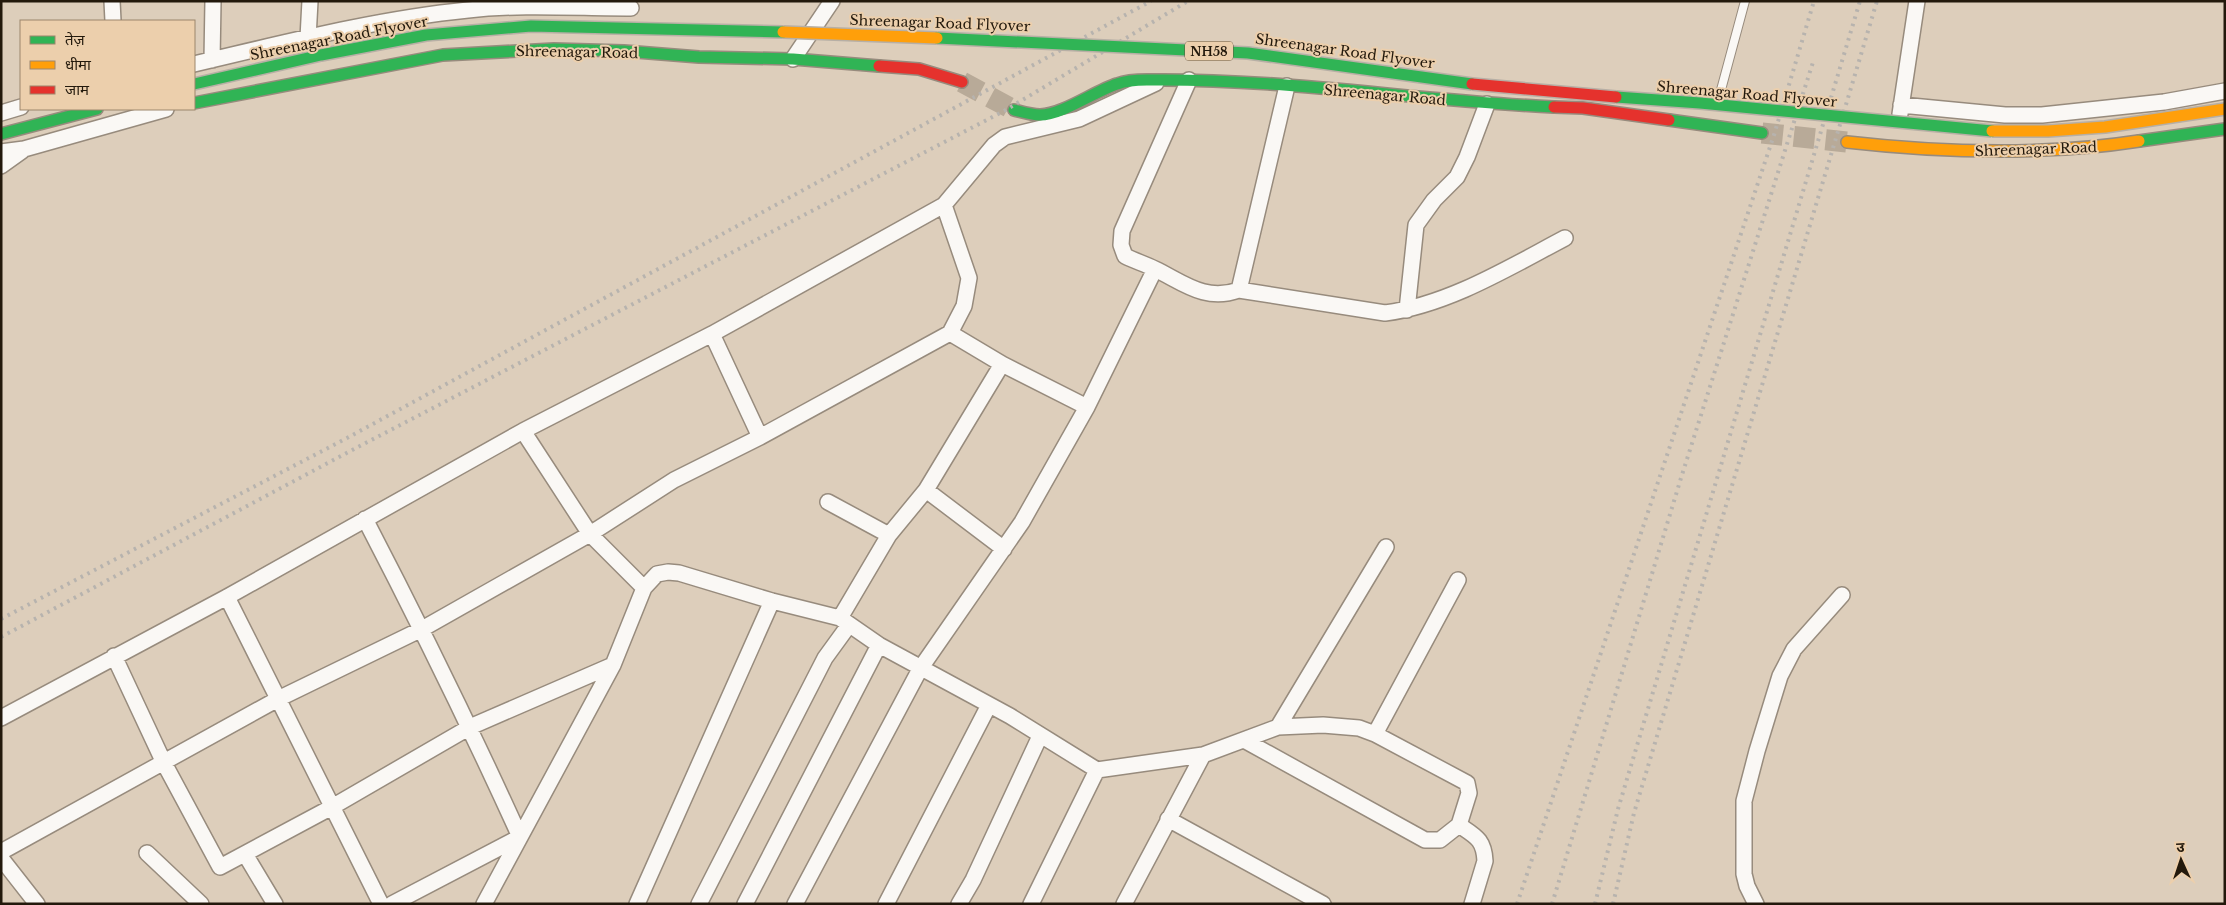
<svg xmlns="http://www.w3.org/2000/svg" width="2226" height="905" font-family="'Libre Baskerville','Noto Sans Devanagari',serif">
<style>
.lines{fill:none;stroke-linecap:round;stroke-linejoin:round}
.secondary-tunnel{stroke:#b8aa98;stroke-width:21;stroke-dasharray:21 11;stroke-linecap:butt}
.lane-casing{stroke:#978b7d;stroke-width:10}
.street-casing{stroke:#978b7d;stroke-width:18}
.fast-casing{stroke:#978b7d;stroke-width:14}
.slow-casing{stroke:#978b7d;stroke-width:14}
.jam-casing{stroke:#978b7d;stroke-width:14}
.lane{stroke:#faf8f5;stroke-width:8}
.street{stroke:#faf8f5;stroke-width:15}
.fast{stroke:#30b455;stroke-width:11}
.slow{stroke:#ff9f0a;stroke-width:11}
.jam{stroke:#e5322d;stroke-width:11}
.rail{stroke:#b7b3ae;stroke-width:4;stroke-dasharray:2.5 5;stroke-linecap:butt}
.fast-bridge-casing{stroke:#b7afa5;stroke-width:14;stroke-linecap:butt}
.slow-bridge-casing{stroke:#b7afa5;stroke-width:14;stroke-linecap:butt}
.jam-bridge-casing{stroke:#b7afa5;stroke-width:14;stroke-linecap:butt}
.fast-bridge{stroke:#30b455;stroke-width:11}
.slow-bridge{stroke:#ff9f0a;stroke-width:11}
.jam-bridge{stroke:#e5322d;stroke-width:11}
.labels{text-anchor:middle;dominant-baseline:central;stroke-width:4;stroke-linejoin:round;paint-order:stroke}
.shield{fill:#eccfac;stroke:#5f503c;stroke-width:1}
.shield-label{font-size:12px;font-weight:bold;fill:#23190c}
.street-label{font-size:14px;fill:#23190c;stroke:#eccfac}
</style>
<rect width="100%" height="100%" fill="#ddcebb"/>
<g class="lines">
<path class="secondary-tunnel" d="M962,82L1014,110
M1762,133L1847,142"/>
<defs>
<path id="lane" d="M1718,101L1745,1"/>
<path id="street" d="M112,1L113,21
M308,38L310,1
M793,59L832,1
M212,60L213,1
M194,64C284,43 376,19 468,10C522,4 577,8 631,8
M1189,80L1122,231L1121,245L1125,256C1135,261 1145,264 1155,269C1184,283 1205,302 1239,290L1385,313C1448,305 1510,267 1565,238
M1901,105L2005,115H2042L2164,102L2225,91
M1,113L21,107
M1900,114L1917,1
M1,152L24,149L166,109
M1,166L22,151
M1239,290L1287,86
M1407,310L1416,225L1434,200L1457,177L1467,157L1487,104
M950,333L1002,364L1087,407
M712,334L760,437
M523,431L590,534L644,588
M926,490L1004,549
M828,502L889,535
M365,519C419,623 471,729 520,837L392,904
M227,597L381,904
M840,618L889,535L926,490L1002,364
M114,656L164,763L220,867L332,807L470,727L613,665
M1,718L227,597L523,431L712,334L944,205L994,145L1005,137L1079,119L1156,83
M1278,727L1386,547
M1375,734L1458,580
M1244,740L1425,840H1440L1459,825
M1168,819L1323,904
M1,852L278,699L422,629L590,534L674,480L760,437L950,333L964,306L969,278L944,205
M147,853L201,904
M245,854L275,904
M1,858L37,904
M484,904L613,665L644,588L657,574L668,572L679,573L772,601L840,618L879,645L1010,716L1097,770L1203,755L1278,727L1323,725L1359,728L1375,734L1467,783L1469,793L1459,825C1475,836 1484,839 1485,861L1472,904
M637,904L772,601
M699,904L825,658L849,625
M745,904L879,645
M795,904L920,669L1022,522L1087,407L1155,269
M886,904L989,705
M959,904L973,880L1040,736
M1031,904L1097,770
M1124,904L1203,755
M1756,904L1747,886L1744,874V801L1757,751L1780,676L1794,649L1842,595"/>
<path id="fast" d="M194,103L443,55L554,49L624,51L699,57L793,59L879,66
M1014,110C1022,112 1032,115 1040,115C1062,115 1095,91 1117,84C1125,81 1138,80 1147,80C1283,78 1418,101 1554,107
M1669,120L1762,133
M1,134L97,109
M2139,141L2225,129"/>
<path id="slow" d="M1847,142C1944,153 2042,156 2139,141"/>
<path id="jam" d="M879,66L919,69L962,82
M1554,107L1583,108L1669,120"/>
</defs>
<use href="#lane" class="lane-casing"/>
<use href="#street" class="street-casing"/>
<use href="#fast" class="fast-casing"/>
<use href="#slow" class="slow-casing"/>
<use href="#jam" class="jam-casing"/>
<use href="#lane" class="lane"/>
<use href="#street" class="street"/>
<use href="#fast" class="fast"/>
<use href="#slow" class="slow"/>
<use href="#jam" class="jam"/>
<path class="rail" d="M1,619L347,438L1151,1
M1,637L356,448L1004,111L1188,1
M1517,904L1774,135L1814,1
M1552,904L1681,478L1814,59
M1595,904L1618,809L1860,1
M1613,904L1634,813L1877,1"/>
<defs>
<path id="fast-bridge" d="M937,38L1248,53L1472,84
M194,84L321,55L426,35L531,26L783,32
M1616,97L1700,103L1992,131"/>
<path id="slow-bridge" d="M783,32L937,38
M1992,131H2048L2105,127L2225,109"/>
<path id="jam-bridge" d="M1472,84L1616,97"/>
</defs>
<use href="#fast-bridge" class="fast-bridge-casing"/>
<use href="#slow-bridge" class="slow-bridge-casing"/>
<use href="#jam-bridge" class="jam-bridge-casing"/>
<use href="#fast-bridge" class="fast-bridge"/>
<use href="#slow-bridge" class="slow-bridge"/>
<use href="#jam-bridge" class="jam-bridge"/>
</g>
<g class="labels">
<rect class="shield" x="1185" y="41.5" width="48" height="19" rx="4"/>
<g class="shield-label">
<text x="1209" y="51">NH58</text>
</g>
<g class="street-label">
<text transform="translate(940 23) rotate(2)">Shreenagar Road Flyover</text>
<text transform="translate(339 38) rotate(-11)">Shreenagar Road Flyover</text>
<text transform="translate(1345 51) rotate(8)">Shreenagar Road Flyover</text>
<text transform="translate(577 52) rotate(1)">Shreenagar Road</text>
<text transform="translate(1747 94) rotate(5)">Shreenagar Road Flyover</text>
<text transform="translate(1385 95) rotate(5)">Shreenagar Road</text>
<text transform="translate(2036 149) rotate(-2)">Shreenagar Road</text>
</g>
</g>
<rect width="2226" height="905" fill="none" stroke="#23190c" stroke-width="5"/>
<rect x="20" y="20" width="175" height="90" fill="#eccfac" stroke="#9c866c"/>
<rect x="30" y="36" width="25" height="8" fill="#30b455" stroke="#9c866c"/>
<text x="65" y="45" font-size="15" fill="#23190c">तेज़</text>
<rect x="30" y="61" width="25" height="8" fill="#ff9f0a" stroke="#9c866c"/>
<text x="65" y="70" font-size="15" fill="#23190c">धीमा</text>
<rect x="30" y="86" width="25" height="8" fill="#e5322d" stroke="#9c866c"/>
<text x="65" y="95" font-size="15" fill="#23190c">जाम</text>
<g transform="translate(2181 860) rotate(357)" stroke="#eccfac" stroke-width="4" paint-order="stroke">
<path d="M0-4L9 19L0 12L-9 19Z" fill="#23190c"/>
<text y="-8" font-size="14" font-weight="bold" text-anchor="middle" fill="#23190c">उ</text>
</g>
</svg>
